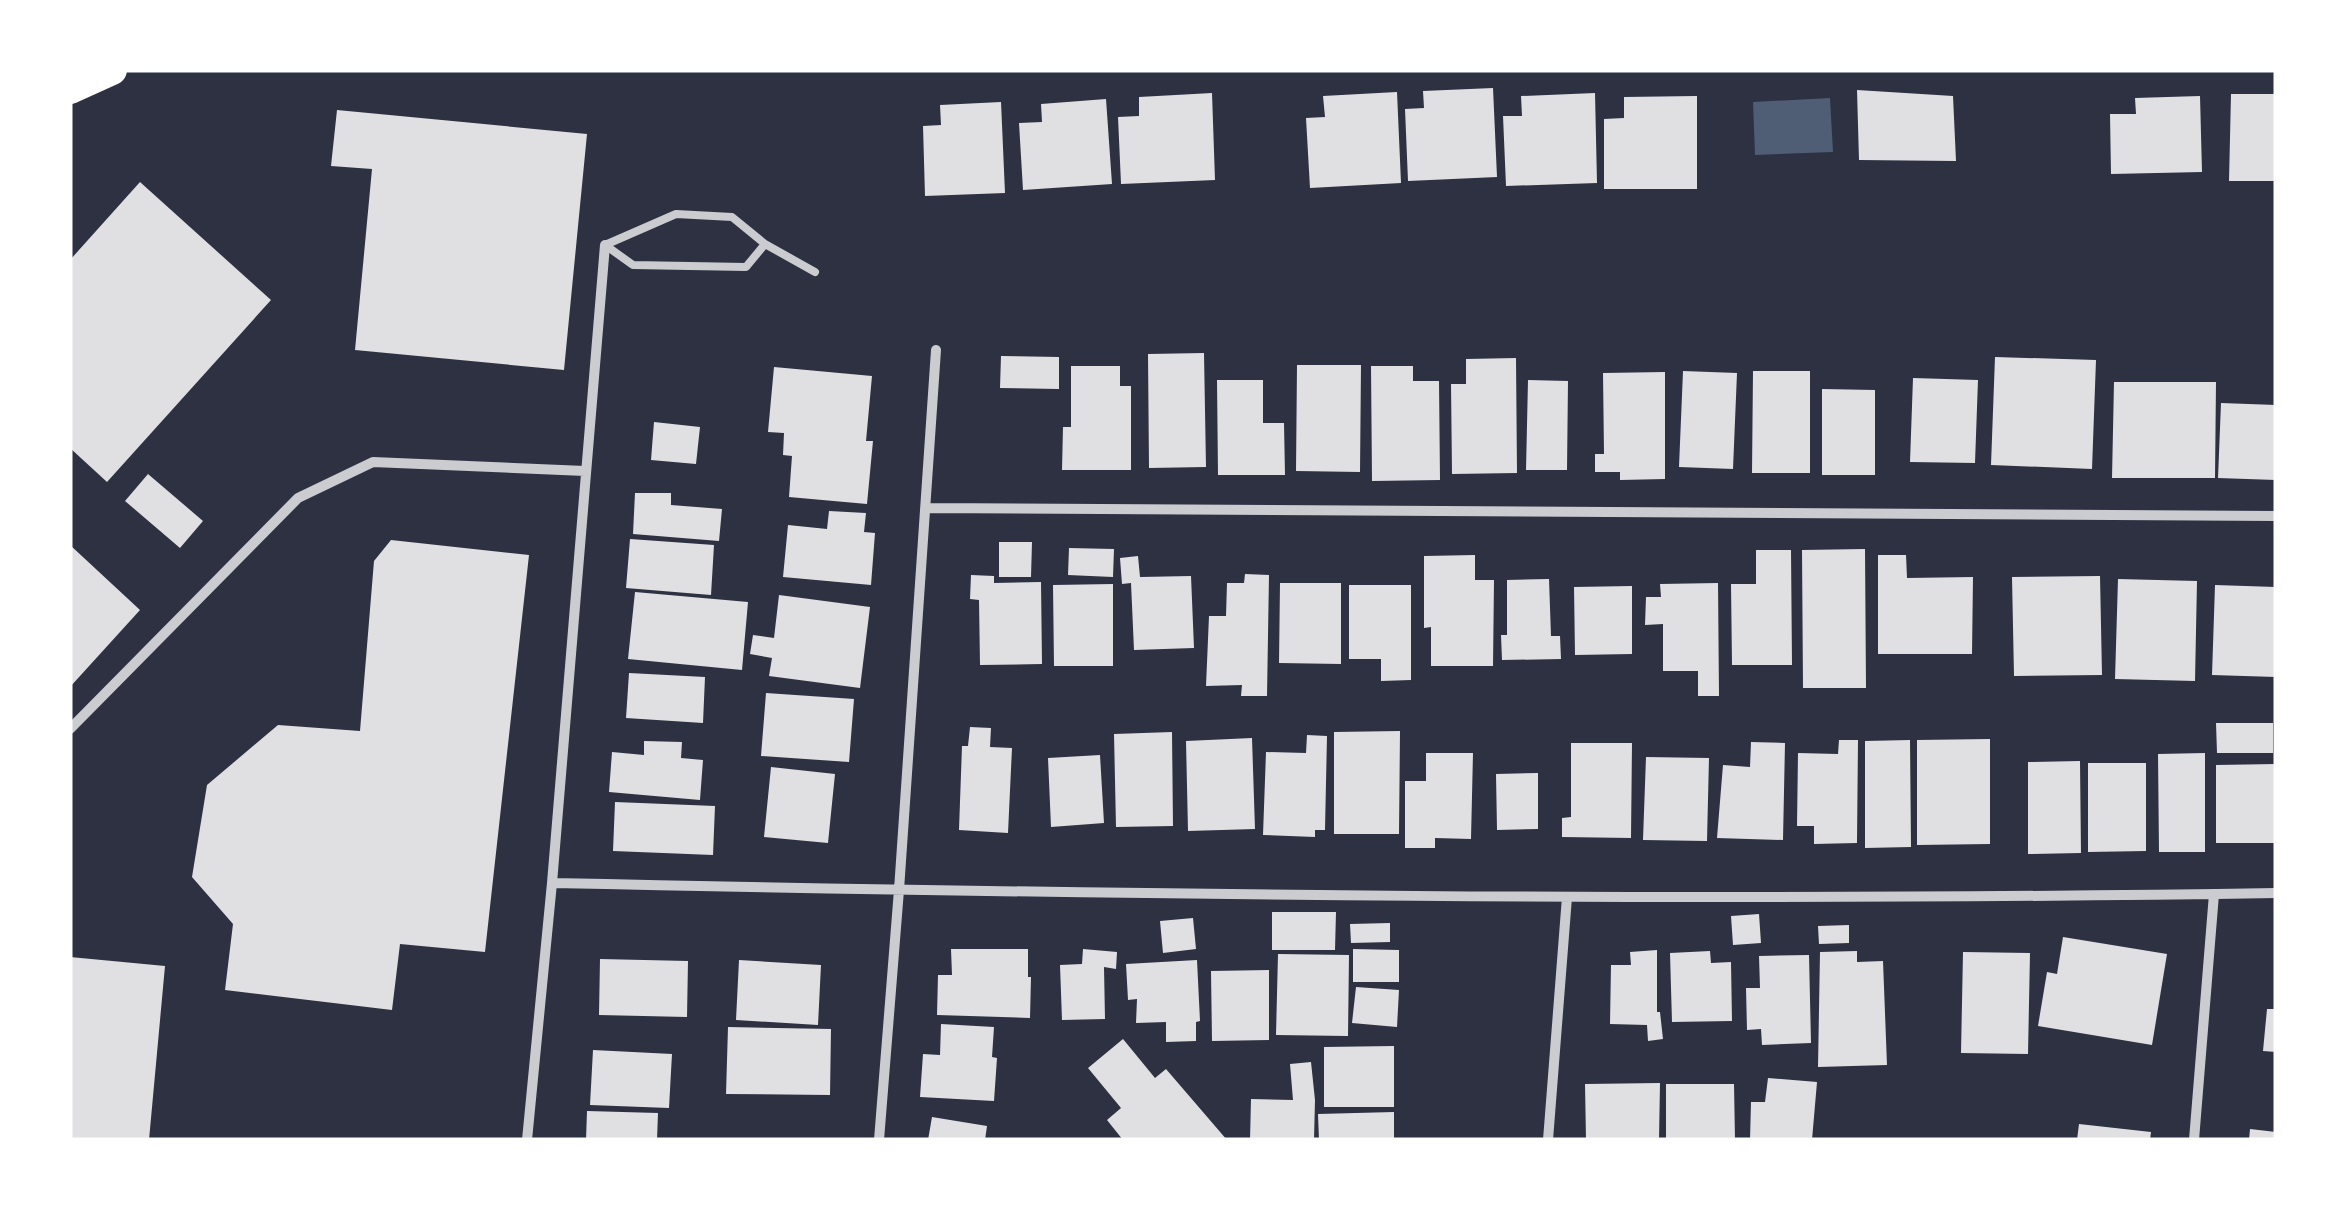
<svg xmlns="http://www.w3.org/2000/svg" width="2346" height="1210" font-family="'Sofia Sans Condensed',sans-serif">
<style>
.water{fill:#4f5d75}
.building{fill:#e0e0e3}
.lines{fill:none;stroke-linecap:round;stroke-linejoin:round}
.service{stroke:#caccd0;stroke-width:8}
.minor{stroke:#caccd0;stroke-width:10}
.motorway{stroke:#fff;stroke-width:30}
</style>
<rect width="100%" height="100%" fill="#2d3142"/>
<path class="water" d="M1830,98L1833,152L1755,155L1753,102Z"/>
<path class="building" d="M1493,88L1497,177L1408,181L1405,109L1424,108L1423,91Z
M1857,90L1953,96L1956,161L1859,160Z
M1397,92L1401,183L1310,188L1306,118L1325,117L1323,96Z
M1212,93L1215,180L1121,184L1118,117L1139,116V97Z
M1595,93L1597,183L1506,186L1503,116H1522L1521,96Z
M2231,94H2276V181H2229Z
M1697,96V189H1604V119L1624,118V97Z
M2200,96L2202,172L2111,174L2110,114H2136L2135,98Z
M1106,99L1112,184L1023,190L1019,123L1042,122L1041,104Z
M1001,102L1005,193L925,196L923,126L941,125L940,105Z
M337,110L587,134L564,370L355,350L372,169L331,166Z
M140,182L271,300L107,482L70,448V260Z
M1204,353L1206,467L1149,468L1148,354Z
M1001,356L1059,357V389L1000,388Z
M1995,357L2096,360L2092,469L1991,465Z
M1516,358L1517,473L1452,474L1451,384H1466V359Z
M1297,365H1361L1360,472L1296,471Z
M1071,366H1120V386H1131V470H1062L1063,427H1071Z
M1371,366H1413V381H1439L1440,480L1372,481Z
M774,367L872,376L866,441H873L867,504L789,497L792,456L783,455L784,433L768,432Z
M1683,371L1737,373L1733,469L1679,467Z
M1753,371H1810V473H1752Z
M1665,372V479L1620,480V472H1595V454H1604L1603,373Z
M1913,378L1978,380L1975,463L1910,462Z
M1217,380H1263V423H1284L1285,475H1218Z
M1528,380L1568,381L1567,470H1526Z
M2114,382H2216L2215,478H2112Z
M1822,389L1875,390V475H1822Z
M2221,403L2276,405V480L2218,478Z
M654,422L700,427L696,464L651,460Z
M148,474L203,521L180,548L125,501Z
M635,493H671V505L722,509L719,541L633,534Z
M829,511L866,513L864,532L875,533L871,585L783,577L788,525L827,529Z
M630,539L714,545L711,595L626,588Z
M391,540L529,555L485,952L400,944L392,1010L225,990L233,924L192,877L207,785L278,725L360,731L374,561Z
M999,542H1032L1031,577H999Z
M70,545L140,610L70,687Z
M1069,548L1114,549L1113,577L1068,575Z
M1865,549L1866,688H1803L1802,550Z
M1756,550H1791L1792,665H1732L1731,584H1756Z
M1475,555V580H1494L1493,666H1431V627L1424,628V556Z
M1878,555H1906L1907,578L1973,577L1972,654H1878Z
M1138,556L1140,577L1191,576L1194,648L1134,650L1131,583L1122,584L1120,558Z
M1245,574L1269,575L1267,696H1241L1242,685L1206,686L1209,616H1226L1227,583H1244Z
M971,575L994,576V583L1041,582L1042,664L980,665L979,600L970,599Z
M2100,576L2102,675L2014,676L2012,577Z
M1549,579L1551,636H1560L1561,659L1502,660L1501,635H1507V580Z
M2118,579L2197,581L2195,681L2115,679Z
M1280,583H1341V664L1279,663Z
M1718,583L1719,696H1698V671H1663V624L1645,625L1646,597H1661L1660,584Z
M1113,584V666H1054L1053,585Z
M1349,585H1411V680L1381,681V659H1349Z
M2215,585L2276,587V677L2212,675Z
M1632,586V654L1575,655L1574,587Z
M635,592L748,602L742,670L628,659Z
M779,595L870,607L860,688L769,676L772,658L750,654L753,635L774,638Z
M629,673L705,677L703,723L626,718Z
M766,693L854,699L849,762L761,756Z
M2216,723H2273V753H2217Z
M970,727L991,728L990,747L1012,748L1008,833L959,830L962,746H968Z
M1400,731L1399,834H1334V732Z
M1172,732L1173,826L1116,827L1114,734Z
M1307,735L1327,736L1325,830H1315V837L1263,835L1266,752L1306,753Z
M1252,738L1255,829L1188,831L1186,741Z
M1990,739V844L1917,845V740Z
M1839,740H1858L1857,843L1814,844V826H1797L1798,753L1838,754Z
M1910,740L1911,847L1865,848V741Z
M644,741L682,742L681,758L703,760L700,800L609,792L612,752L644,755Z
M1751,742L1785,743L1783,840L1717,838L1723,765L1750,767Z
M1571,743H1632L1631,838L1562,837V818L1571,817Z
M1426,753H1473L1471,839L1435,838V848H1405V781H1426Z
M2205,753V852H2159L2158,754Z
M1100,755L1104,823L1051,827L1048,758Z
M1646,757L1709,758L1707,841L1643,840Z
M2080,761L2081,853L2028,854V762Z
M2088,763H2146V851L2088,852Z
M2276,764V843H2216V765Z
M771,767L835,774L828,843L764,837Z
M1538,773V829L1497,830L1496,774Z
M615,802L715,806L713,855L613,851Z
M1272,912H1336L1335,950H1272Z
M1759,914L1761,943L1733,945L1731,916Z
M1193,918L1196,949L1163,953L1160,921Z
M1390,923V942L1351,943L1350,924Z
M1849,925V943L1819,944L1818,926Z
M2063,937L2167,954L2152,1045L2038,1026L2047,972L2057,974Z
M951,949H1028V977H1031L1030,1018L937,1015L938,975H952Z
M1083,949L1117,952L1116,969L1104,967L1105,1019L1062,1020L1060,965L1082,964Z
M1353,949L1399,950V982H1353Z
M1657,950V1012H1660L1663,1039L1648,1041L1647,1025L1610,1024L1611,965H1631L1630,952Z
M1710,951L1711,963L1731,962L1732,1021L1672,1022L1670,953Z
M1857,951V962L1883,961L1887,1065L1818,1067L1820,952Z
M1963,952L2030,953L2028,1054L1961,1053Z
M1278,954L1349,955L1348,1036L1276,1035Z
M1809,955L1811,1043L1762,1045L1761,1029L1747,1030L1746,988H1760L1759,956Z
M70,957L165,966L149,1140H70Z
M600,959L688,961L687,1017L599,1015Z
M739,960L821,965L818,1025L736,1020Z
M1197,960L1200,1021L1196,1022V1041L1166,1042V1022L1136,1023L1137,999L1128,1000L1126,964Z
M1269,970V1040L1212,1041L1211,971Z
M1356,987L1399,990L1397,1027L1352,1023Z
M2267,1009H2276V1052L2263,1051Z
M941,1024L994,1027L992,1057L997,1058L994,1101L920,1097L923,1054L940,1055Z
M728,1027L831,1029L830,1095L726,1094Z
M1123,1039L1155,1078L1166,1069L1227,1140H1123L1107,1120L1121,1108L1088,1068Z
M1394,1046V1107H1324V1047Z
M593,1050L672,1054L669,1108L590,1105Z
M1311,1062L1315,1100L1314,1140H1250L1251,1099L1293,1100L1290,1064Z
M1768,1078L1817,1082L1812,1140H1750L1751,1102H1765Z
M1660,1083L1659,1140H1586L1585,1084Z
M1666,1084H1734L1735,1140H1666Z
M587,1111L658,1113L657,1140H586Z
M1394,1112V1140H1319L1318,1114Z
M932,1117L987,1126L985,1140H928Z
M2079,1124L2151,1132L2150,1140H2077Z
M2250,1129L2276,1132V1140H2249Z"/>
<g class="lines">
<path class="service" d="M676,214L732,217L765,244L746,267L633,265L605,245Z
M765,244L815,272"/>
<path class="minor" d="M926,508L2276,516
M70,729L298,498L373,462L585,471
M552,883C1126,895 1702,902 2276,893
M527,1140L552,883L605,245
M879,1140L899,890L936,350
M1548,1140L1567,897
M2194,1140L2214,894"/>
<path class="motorway" d="M70,89L112,70"/>
</g>
<rect width="2346" height="1210" fill="none" stroke="#ffffff" stroke-width="145"/>
</svg>
